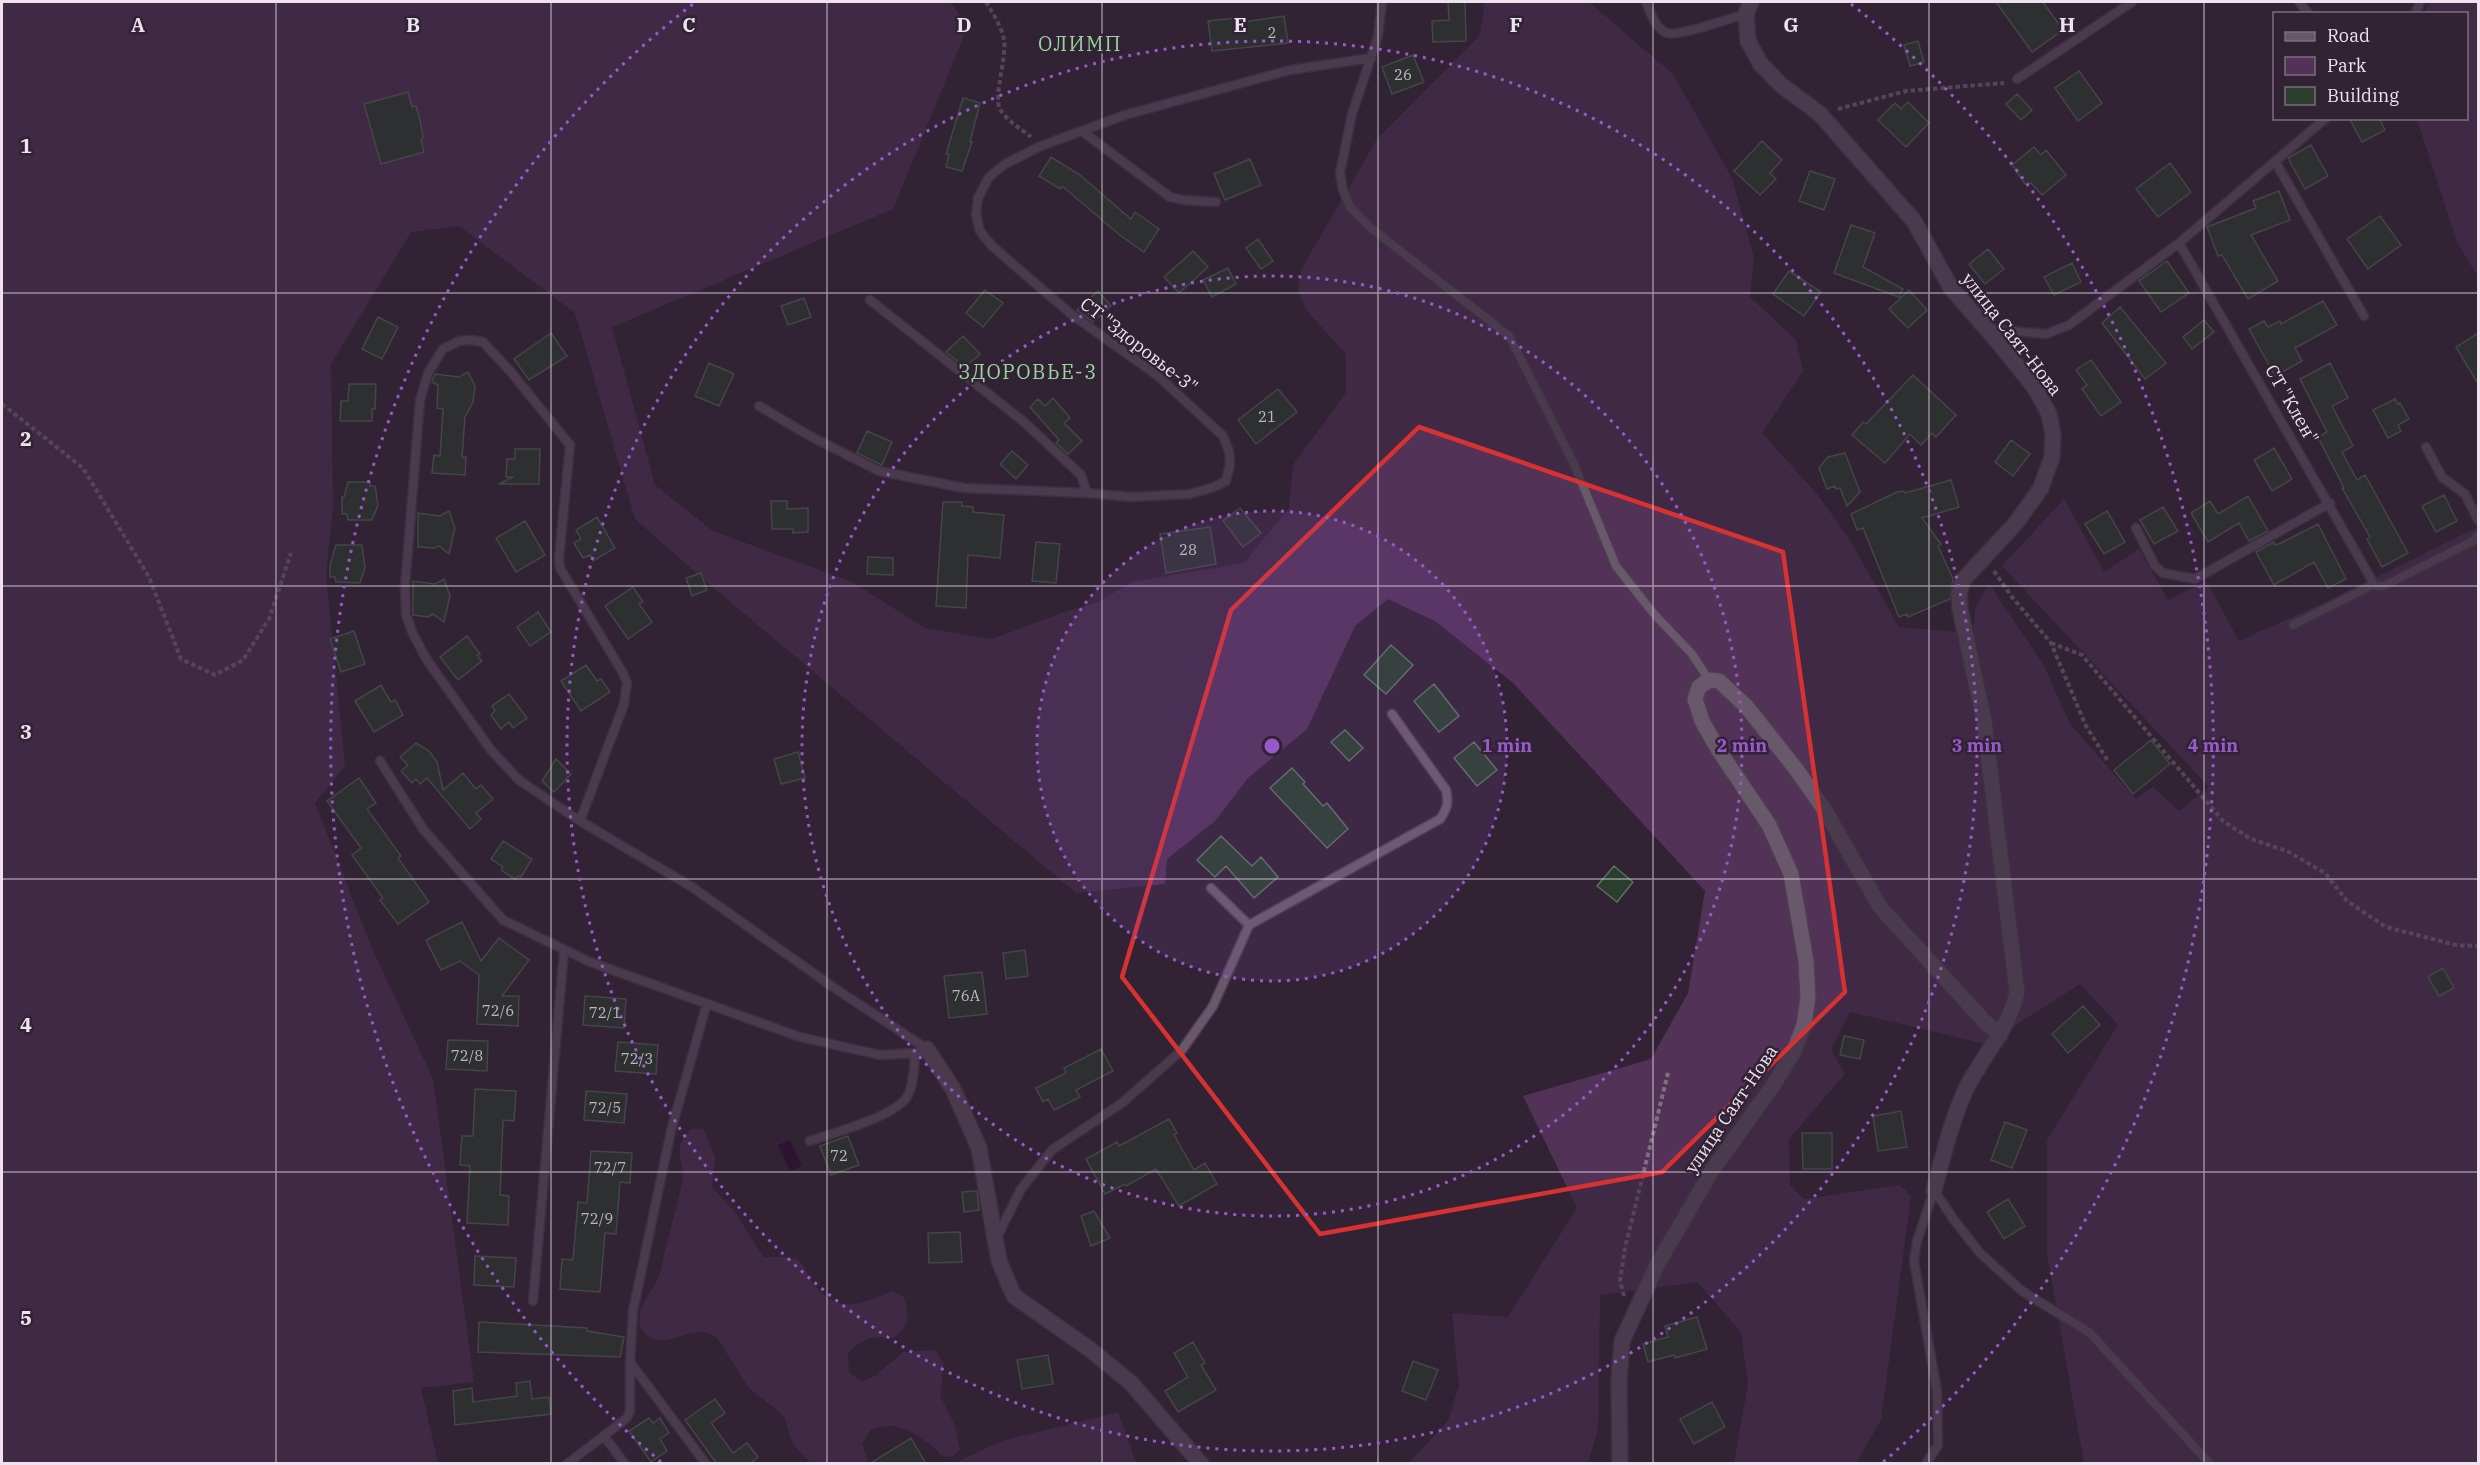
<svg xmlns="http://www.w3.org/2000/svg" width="2480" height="1465" font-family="'IBM Plex Serif',serif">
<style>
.green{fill:#533258}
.water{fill:#29032f}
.building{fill:#2b3e2d;stroke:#5b705d;stroke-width:1.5}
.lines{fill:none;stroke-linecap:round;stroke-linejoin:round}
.lane-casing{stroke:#4c3f4e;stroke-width:11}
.street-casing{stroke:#4c3f4e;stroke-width:18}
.secondary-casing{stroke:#4c3f4e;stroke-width:18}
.path{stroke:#7e7080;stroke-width:4;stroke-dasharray:4.5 3;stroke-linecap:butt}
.lane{stroke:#69576b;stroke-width:8}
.street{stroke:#69576b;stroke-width:15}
.secondary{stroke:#69576b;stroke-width:15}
.marked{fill:none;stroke:#d73132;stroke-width:4.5;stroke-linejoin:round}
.grid{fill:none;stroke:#ede2ee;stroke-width:1.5;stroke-opacity:0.55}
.ring{fill:none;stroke:#985acb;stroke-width:3;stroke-dasharray:3 6}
.labels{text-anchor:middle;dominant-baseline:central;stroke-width:5;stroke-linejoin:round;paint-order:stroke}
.number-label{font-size:15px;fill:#bcb9be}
.street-label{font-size:18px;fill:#ede2ee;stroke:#312234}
.neighbourhood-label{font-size:20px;letter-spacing:1.5px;fill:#97d59d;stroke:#312234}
.grid-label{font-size:20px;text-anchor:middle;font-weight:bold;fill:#ede2ee;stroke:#312234;stroke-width:5;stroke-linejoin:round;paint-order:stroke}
.centre{fill:#985acb;stroke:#312234;stroke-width:3}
.ring-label{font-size:18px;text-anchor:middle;font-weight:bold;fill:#985acb;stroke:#312234;stroke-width:5;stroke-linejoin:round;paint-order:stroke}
</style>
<rect width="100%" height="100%" fill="#312234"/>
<path class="green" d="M2,2H950L968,26L893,209L612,327L655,485L713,531L852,582L925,628L992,639L1061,613L1097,603L1132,582L1244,563L1289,508L1293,465L1346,393V354L1306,310L1298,290L1302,268L1377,139L1480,35L1485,2H1589L1673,74L1732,178L1754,258L1750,297L1796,340L1803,371L1762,433L1817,494L1848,537L1899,627L1973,633L1975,608L1989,584L2043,664L2070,724L2136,799L2153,787L2179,811L2209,787L2002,566L2064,499L2104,572L2139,549L2168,600L2206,581L2239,641L2324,603L2478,527V1463H2084L2047,1254V1140L2118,1025L2080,984L1986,1044L1850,1012L1831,1050L1845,1074L1789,1139L1790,1185L1804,1199L1900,1185L1911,1196L1881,1420L1856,1463H1734L1748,1384L1741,1332L1697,1282L1600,1295L1598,1429L1588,1463H1409L1448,1421L1459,1385L1452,1313L1508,1317L1577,1208L1523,1096L1651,1059L1688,993L1705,891L1513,683L1435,621L1388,599L1355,626L1307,729L1248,778L1215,821L1167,859L1165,884L1076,893L709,584L635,519L575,313L459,226L411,232L331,364L333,506L326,575L345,766L315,803L371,946L433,1079L474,1382L421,1388L438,1463L2,1464Z
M2429,2H2478V277L2457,242L2417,119L2466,118V14L2423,13Z
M691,1129H703L715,1157L712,1187L736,1213L763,1257C774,1258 790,1254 799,1261C806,1267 809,1278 814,1285C840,1316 862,1303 893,1291L904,1297C908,1316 912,1324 894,1338C871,1336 863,1337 848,1354L849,1373L862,1381L875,1376L903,1352L935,1350L944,1364L940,1396L955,1426L960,1450L952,1457L941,1455C930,1442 909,1427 891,1426C885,1425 877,1428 871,1430L862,1444L869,1463H811L792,1443L784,1416L748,1387L718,1339C696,1318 667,1354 646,1334C629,1319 649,1295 657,1281C661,1272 663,1260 665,1250C671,1228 677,1206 682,1184C687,1160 669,1153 691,1129Z
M1118,1412L1136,1463H954L1005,1440Z"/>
<path class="water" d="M790,1140L802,1166L790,1171L778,1145Z"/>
<path class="building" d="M1448,2H1465L1466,41L1433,42L1432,21L1449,20Z
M1996,2H2043L2063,30L2032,52Z
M1284,16L1288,43L1212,51L1208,21L1237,18V23Z
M1918,41L1924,62L1910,66L1904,45Z
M1413,55L1424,82L1392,94L1382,67Z
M2079,71L2102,103L2078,121L2055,88Z
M408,92L412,107L416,106L420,120L423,138L421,140L424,152L381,164L364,104Z
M2017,94L2032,110L2021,120L2006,104Z
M963,98L980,103L970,142H972L962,171L946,167L949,154H946Z
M1908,102L1929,123L1906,147L1878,120L1895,103L1901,109Z
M2349,118H2379L2385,130L2362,142Z
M1762,141L1782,160L1770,173L1776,179L1760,195L1734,171Z
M2311,145L2328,176L2305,189L2288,158Z
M2034,147L2041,155L2046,150L2066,175L2042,195L2031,183L2025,184L2012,165Z
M1051,157L1080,175L1131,219L1135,212L1159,229L1144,252L1121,236L1062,186L1060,189L1039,176Z
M1250,159L1261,185L1225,200L1214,174Z
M2170,163L2191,192L2158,217L2136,189Z
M1810,171L1835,179L1824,210L1799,201Z
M2279,191L2290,220L2251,235L2278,281L2248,299L2222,255L2218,256L2207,227L2256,208L2253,201Z
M2380,216L2401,245L2368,269L2347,239Z
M1851,225L1875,233L1863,267L1903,289L1899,297L1834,273Z
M1258,239L1273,261L1261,269L1246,248Z
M1988,249L2004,269L1985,284L1969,264Z
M1193,251L1208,267L1179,293L1164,277Z
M2167,261L2189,293L2161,312L2139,281Z
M2072,263L2081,282L2054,295L2044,277Z
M1228,268L1236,284L1212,297L1203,280Z
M1789,271L1821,292L1804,316L1773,294Z
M985,290L1003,303L983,327L966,313Z
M1909,290L1927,310L1908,328L1889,309Z
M1098,291L1111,306L1093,322L1077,310Z
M804,298L811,317L788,325L781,306Z
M2323,301L2337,325L2295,348L2302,361L2275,376L2249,329L2264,321L2268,327L2280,321L2281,324Z
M2120,307L2166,363L2145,379L2102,323Z
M378,317L398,327L382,359L362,349Z
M2204,320L2214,332L2192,349L2183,337Z
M551,333L567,356L529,380L514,359Z
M2478,333V384L2456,347Z
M963,336L980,354L965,367L946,352Z
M2091,360L2121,402L2101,416L2082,389L2087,385L2076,370Z
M709,363L734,374L719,406L695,396Z
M2330,363L2348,398L2332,406L2353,446L2342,452L2357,480L2365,475L2408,553L2382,567L2367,539L2370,537L2342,488H2344L2318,437L2327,432L2300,379Z
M468,372L475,386L473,402L465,417L462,457H466L465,475L432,473L434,455L440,456L443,409L437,408L438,385L432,382L434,376L435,374L459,377Z
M1913,375L1956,415L1936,437L1932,433L1921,445L1910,434L1885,463L1852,435L1863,422L1866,424Z
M349,384H376L375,409H372V421H340L341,401H348Z
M1278,389L1297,412L1256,444L1238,420Z
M1053,398L1070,418L1064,423L1082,441L1068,454L1056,443L1059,440L1030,407L1038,399L1045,406Z
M2395,399L2398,404L2400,403L2409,419L2398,425L2401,431L2388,438L2373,410Z
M867,431L892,442L882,465L857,453Z
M2011,440L2030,454L2013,476L1995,462Z
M2274,448L2292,479L2272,491L2254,460Z
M515,449H540L539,484H499L513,477H506L507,459H515Z
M1012,451L1028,465L1016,479L1000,464Z
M1845,453L1860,492L1847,506L1840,488L1836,489L1835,486L1827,489L1819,468L1828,457Z
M1951,480L1959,507L1922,518L1941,544L1938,546L1953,579L1950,599L1908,617L1907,614L1899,617L1863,528L1857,530L1851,514L1897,492L1904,491L1905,493Z
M348,482H370V486H375L378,505L372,520H348L347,514H342V497H344Z
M2444,495L2457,521L2436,532L2422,506Z
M2248,496L2268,531L2249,541L2239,523L2208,542L2191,513L2210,501L2218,514Z
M771,501H787V509L808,508V532L793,533V529H772Z
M943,502H962V506L973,507V512L1004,515L1000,558L968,555L966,608L936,606Z
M2163,507L2178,531L2154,544L2140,520Z
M1240,508L1261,533L1243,547L1223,521Z
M449,511L455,528L449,554L439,546L434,548L418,547V513L440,516Z
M2107,511L2125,542L2104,554L2085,524Z
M597,517L615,548L593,561L590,555L583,558L574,543L581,539L576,530Z
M525,521L545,555L516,572L496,538Z
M2318,524L2346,579L2328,588L2314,562L2274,585L2256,552L2274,542L2275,545L2281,543Z
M1210,527L1216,564L1166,573L1160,534Z
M1036,542L1060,544L1056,583L1032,581Z
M336,545H362L365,568L360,583L336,582L335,577H330V565Z
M868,557L893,558V575L867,574Z
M701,573L707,590L692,596L686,578Z
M444,579L450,596L444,622L433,614L428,617L413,615V581L435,584Z
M633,587L643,602L639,604L652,622L628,639L605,606Z
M538,612L551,632L530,646L517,627Z
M354,631L365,664L341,672L330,639Z
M467,636L480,654L477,655L482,661L458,680L440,657Z
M1391,645L1413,665L1386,694L1364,675Z
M586,665L597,681L601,679L610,692L581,711L561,681Z
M1434,684L1459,716L1439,732L1414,701Z
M381,685L391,702L395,700L403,715L374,732L355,701Z
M509,694L527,718L513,728L509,722L501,729L491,715L495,711L492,706Z
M1345,730L1363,748L1349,761L1331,742Z
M2151,740L2170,764L2133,794L2114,770Z
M1474,742L1497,770L1477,786L1454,758Z
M416,743L429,751L437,762L443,790L463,773L476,789L481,785L493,799L476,813L481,819L470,829L427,778L420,784L416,779L412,783L401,771L408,765L400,757Z
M798,752L805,778L781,784L774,759Z
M556,759L571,774L554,792L542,781Z
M1292,768L1305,782L1303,784L1323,806L1327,803L1348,829L1327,848L1270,788Z
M359,778L376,803L367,809L401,856L398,858L429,902L398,924L380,900L383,898L352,855L361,848L327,801Z
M1221,836L1252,866L1261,857L1278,877L1254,898L1226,866L1215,877L1197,860Z
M503,841L532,859L521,877L518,876L515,879L501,870L503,867L491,859Z
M1614,866L1633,882L1617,902L1597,886Z
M462,922L481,961L499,938L529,960L502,996H519L518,1026L477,1024L479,975L460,961L441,970L426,940Z
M1025,950L1028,976L1006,979L1003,953Z
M2443,968L2454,988L2439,996L2428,977Z
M982,972L987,1014L949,1018L944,976Z
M585,996L626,999L624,1028L583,1025Z
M2083,1006L2100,1025L2068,1053L2052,1034Z
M1844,1036L1864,1040L1860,1059L1840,1055Z
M448,1040L488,1041L487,1071L446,1069Z
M618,1042L658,1045L656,1074L615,1071Z
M1101,1049L1113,1071L1076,1090L1080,1097L1054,1110L1048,1099L1043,1102L1036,1088L1066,1073L1064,1068Z
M475,1089L516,1091L514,1121L503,1120L500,1195L509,1196L508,1225L467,1223L470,1166L460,1165L462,1136H473Z
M586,1091L627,1094L624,1123L584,1120Z
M1901,1111L1907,1147L1878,1151L1873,1116Z
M1169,1119L1177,1133L1174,1135L1194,1170L1205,1163L1217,1184L1179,1206L1156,1169L1126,1186L1125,1184L1105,1194L1086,1159L1117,1142L1119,1146Z
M2005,1122L2027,1130L2012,1168L1991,1160Z
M1802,1133H1832V1169H1803Z
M848,1136L859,1165L831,1175L820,1146Z
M591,1151L632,1153L630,1183L620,1182L616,1234L605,1233L600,1292L560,1289L562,1259L573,1260L578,1202L587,1203Z
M977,1191L979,1210L964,1212L962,1192Z
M2008,1199L2025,1226L2004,1239L1987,1212Z
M1094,1211L1110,1238L1091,1246L1081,1216Z
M960,1232L962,1262L929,1263L928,1233Z
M475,1256L516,1258L514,1287L474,1285Z
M1697,1317L1707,1349L1675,1358L1674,1355L1648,1362L1643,1344L1668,1337L1665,1326Z
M479,1322L587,1328V1331L624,1337L620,1357L478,1352Z
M1193,1342L1205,1363L1201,1365L1216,1390L1178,1412L1165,1391L1188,1377L1174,1353Z
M1048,1355L1053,1384L1022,1389L1017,1360Z
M1413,1361L1438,1370L1426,1400L1402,1391Z
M530,1381L532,1399L549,1397L551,1414L455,1425L453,1391L472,1388L473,1402L517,1396L516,1383Z
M715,1399L725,1413L711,1423L733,1453L747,1443L758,1457L749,1464H717L685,1420Z
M1712,1402L1725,1427L1694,1444L1680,1419Z
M649,1418L653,1423L660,1418L669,1433L660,1439L667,1451L651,1462L629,1431Z
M911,1438L926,1464H869Z"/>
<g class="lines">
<defs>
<path id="lane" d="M1382,2L1378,36L1352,114L1340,173L1343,190L1350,207L1371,228L1509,336L1574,464L1616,566L1654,614L1692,654L1709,680
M1646,2C1650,12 1655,28 1667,33C1678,37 1731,18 1746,14
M2299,2L2309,14
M2415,14L2420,2
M2017,79L2132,2
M1083,132L1170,197L1183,200L1216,202
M2276,163L2364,316
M2179,243L2374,584
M870,300L1024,422L1081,475L1087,493
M1987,329L2046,334L2069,325L2179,243L2326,118
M759,406L810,436L879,471L964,488L1087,493L1131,497L1190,494L1214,487L1226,481L1230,464L1229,451L1223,436L1158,376L1071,314L992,246L980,231L976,215L978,198L989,177L1005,164L1041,146L1125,115L1290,70L1371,58
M2426,447L2442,477L2465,494L2478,520
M2136,528L2155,566L2163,573L2195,579L2330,503
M2293,625L2374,584L2377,586H2384L2473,541L2478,535
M380,761L423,829L503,920L590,962L800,1037L880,1055L915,1053L927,1049
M580,821L624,704L627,683L623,673L560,568L559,559L570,445L511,372L483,342L470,340L459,341L443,349L428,373L420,400L405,587L406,615L413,634L427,660L491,750L519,780L580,821L692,887L833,987L927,1049
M1249,925L1440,819C1447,809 1449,803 1446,790L1392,714
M810,1141C833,1133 898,1116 908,1095C914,1083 914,1067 915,1053
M1934,1190L1954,1220L1980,1253L2022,1291L2090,1333L2210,1464
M996,1239L1021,1189L1052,1150L1122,1103L1182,1050L1213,1006L1249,925L1211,888
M533,1301L564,951
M604,1436L625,1464
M567,1464L627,1418L630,1411V1362
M706,1464L630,1362L633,1311L671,1131L707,1003
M1926,1464L1938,1445L1937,1391L1914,1261L1917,1241L1934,1190"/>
<path id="street" d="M1746,14L1748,41L1760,63L1781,85L1820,114L1914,221L1951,288L1999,343L2035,388L2049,414L2053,435L2052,457L2041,488L2016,523L1963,580L1959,594L1960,609L1984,721L2017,992C2009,1030 1981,1057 1965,1091C1951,1122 1943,1157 1934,1190
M927,1049L953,1089L979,1148L999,1261L1014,1296L1088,1348L1131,1383L1201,1464
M1620,1464L1619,1380L1622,1341L1658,1263L1713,1169L1772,1087L1794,1051L1804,1025L1808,997L1806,961L1791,874L1769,825L1718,749L1702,721L1695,699L1699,687L1709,680L1719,681L1746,706L1796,769L1824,809L1880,907L1984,1021L2000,1035"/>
<path id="secondary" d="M1746,14L1751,2"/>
</defs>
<use href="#lane" class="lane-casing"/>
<use href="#street" class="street-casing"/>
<use href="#secondary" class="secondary-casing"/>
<path class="path" d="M986,2C992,12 1002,27 1004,40C1007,58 993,97 1000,109C1006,120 1021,129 1031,137
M1838,109L1906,91L2004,83
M2,404L83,468L149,577L181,659L215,675L243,660L269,619L291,553
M1994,571L2012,597L2051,643L2086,726L2108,761
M2051,643L2082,655L2223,821L2251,839L2287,851L2325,873L2347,901L2386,927L2456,945L2478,946
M1624,1296L1620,1281L1625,1248L1668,1073"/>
<use href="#lane" class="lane"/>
<use href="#street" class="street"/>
<use href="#secondary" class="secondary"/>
</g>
<path d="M0 0H2480V1465H0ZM1419,427L1783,552L1845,992L1662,1172L1320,1234L1122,977L1231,610Z" fill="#312234" fill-opacity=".55" fill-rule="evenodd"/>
<path class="marked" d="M1419,427L1783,552L1845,992L1662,1172L1320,1234L1122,977L1231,610Z"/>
<path class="grid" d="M276,2V1464M551,2V1464M827,2V1464M1102,2V1464M1378,2V1464M1653,2V1464M1929,2V1464M2204,2V1464M2,293H2478M2,586H2478M2,879H2478M2,1172H2478"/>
<circle cx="1272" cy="746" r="235" fill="#985acb" fill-opacity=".12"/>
<g class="ring">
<circle cx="1272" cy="746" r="235"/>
<circle cx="1272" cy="746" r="470"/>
<circle cx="1272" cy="746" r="705"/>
<path d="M661 1462A941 941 0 0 1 693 4M1851 4A941 941 0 0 1 1883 1462"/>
</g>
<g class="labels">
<g class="number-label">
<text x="1272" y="32">2</text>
<text x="1403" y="74">26</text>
<text x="1267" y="416">21</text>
<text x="1188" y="549">28</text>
<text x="966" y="995">76А</text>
<text x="498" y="1010">72/6</text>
<text x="605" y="1012">72/1</text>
<text x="467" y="1055">72/8</text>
<text x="637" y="1058">72/3</text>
<text x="605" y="1107">72/5</text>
<text x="839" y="1155">72</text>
<text x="610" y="1167">72/7</text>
<text x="597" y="1218">72/9</text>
</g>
<g class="street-label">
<text transform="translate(2012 334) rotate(52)">улица Саят-Нова</text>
<text transform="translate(1139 345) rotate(38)">СТ "Здоровье-3"</text>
<text transform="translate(2292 404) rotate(60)">СТ "Клен"</text>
<text transform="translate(1731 1109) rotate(-56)">улица Саят-Нова</text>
</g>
<g class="neighbourhood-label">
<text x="1080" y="43">ОЛИМП</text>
<text x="1028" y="371">ЗДОРОВЬЕ-3</text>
</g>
</g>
<g class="grid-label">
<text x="138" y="32">A</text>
<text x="413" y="32">B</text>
<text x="689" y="32">C</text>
<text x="964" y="32">D</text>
<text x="1240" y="32">E</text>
<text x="1516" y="32">F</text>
<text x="1791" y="32">G</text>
<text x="2067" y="32">H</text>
<text x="26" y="153">1</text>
<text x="26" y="446">2</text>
<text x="26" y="739">3</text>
<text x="26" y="1032">4</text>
<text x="26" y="1325">5</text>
</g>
<circle cx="1272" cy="746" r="9" class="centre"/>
<g class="ring-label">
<text x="1507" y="752">1 min</text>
<text x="1742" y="752">2 min</text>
<text x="1977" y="752">3 min</text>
<text x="2213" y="752">4 min</text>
</g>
<rect width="2480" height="1465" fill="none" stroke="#ede2ee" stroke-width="6"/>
<rect x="2273" y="12" width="195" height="108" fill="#312234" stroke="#7c6f7e" stroke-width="1.5"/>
<rect x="2285" y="32" width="30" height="9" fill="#69576b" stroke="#7c6f7e" stroke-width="1.5"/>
<text x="2327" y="42" font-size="18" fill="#ede2ee">Road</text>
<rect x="2285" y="57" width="30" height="18" fill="#533258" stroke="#7c6f7e" stroke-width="1.5"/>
<text x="2327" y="72" font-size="18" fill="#ede2ee">Park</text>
<rect x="2285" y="87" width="30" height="18" fill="#2b3e2d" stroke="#7c6f7e" stroke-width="1.5"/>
<text x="2327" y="102" font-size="18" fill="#ede2ee">Building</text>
</svg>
